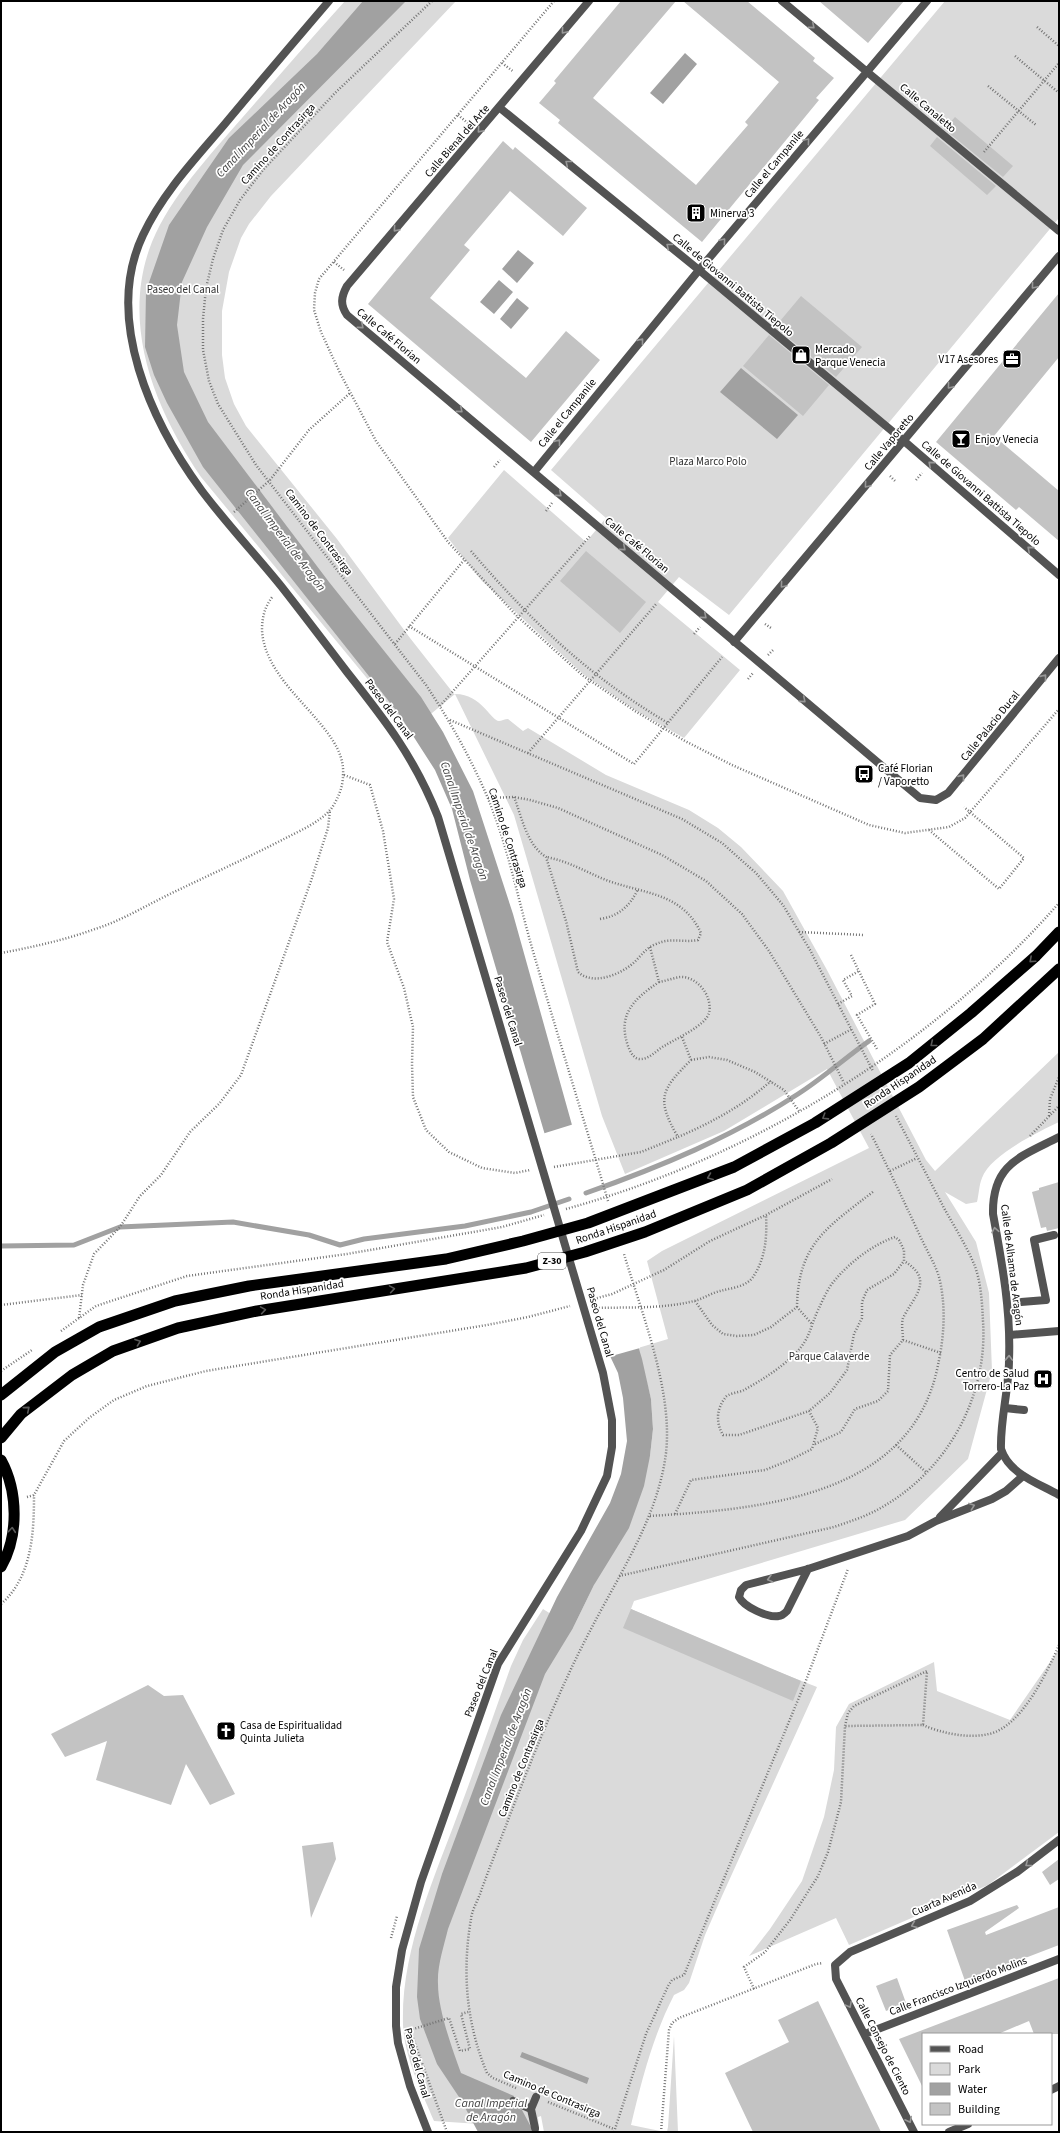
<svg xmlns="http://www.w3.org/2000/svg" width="1060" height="2133" font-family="'Source Sans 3',sans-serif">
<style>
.green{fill:#dadada}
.water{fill:#a1a1a1}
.pier{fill:#fff}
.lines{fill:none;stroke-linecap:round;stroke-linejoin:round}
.stream{stroke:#a1a1a1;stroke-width:5}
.building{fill:#c3c3c3}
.path{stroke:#757575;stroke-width:2.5;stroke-dasharray:1 2;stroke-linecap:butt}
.service{stroke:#535353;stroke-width:8}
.pedestrian{stroke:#535353;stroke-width:8}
.minor{stroke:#535353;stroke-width:8}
.tertiary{stroke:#535353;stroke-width:8}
.trunk{stroke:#000;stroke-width:11}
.oneway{stroke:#989898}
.oneway2{stroke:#595959}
.labels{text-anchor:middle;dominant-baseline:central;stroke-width:3.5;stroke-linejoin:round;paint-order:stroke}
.shield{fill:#fff;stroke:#4c4c4c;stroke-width:1}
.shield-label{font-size:10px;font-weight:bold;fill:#000}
.street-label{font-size:11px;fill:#000;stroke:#fff}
.poi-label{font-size:11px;fill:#000;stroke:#fff;text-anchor:start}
.park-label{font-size:11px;fill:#313131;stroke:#fff}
.water-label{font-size:12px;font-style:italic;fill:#424242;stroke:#fff}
</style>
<rect width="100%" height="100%" fill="#fff"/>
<path class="green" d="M345,1H456L271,196L249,224L241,238L229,272L222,311V355L225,378L234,404L246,426L337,539L410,638L454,694C481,693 491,721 499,721C501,721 505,719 508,719L523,731L528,728L606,775L689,810L718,828L741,847L783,891L827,970L926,1160L935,1171L1059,1052V1122C1038,1132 990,1155 982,1178C979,1185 979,1194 977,1202L966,1204L945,1192L976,1242L989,1293L992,1371L968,1459L905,1520L634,1601L631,1609L766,1667L817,1687L722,1896L705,1935L689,1983L684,1990L674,1995C653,2036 642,2079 631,2125L665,2132H544L541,2116L538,2117L539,2128L434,2121C422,2092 404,2057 403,2024C401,1950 434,1879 459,1811C477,1763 494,1714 511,1666L523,1640L543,1609L573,1628L594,1585L650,1456L653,1429L651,1399L638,1348L668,1339L647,1261L662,1251L869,1148L827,1069L724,1131L625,1174L602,1116L514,815L455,694L432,713L408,728L201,477C156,411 122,329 149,250C165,204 204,162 235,126C272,84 308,42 345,1Z
M945,1H1059V218L729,615L679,577L658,602L740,670L684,738L635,710L583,674L481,580L448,538L504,470L586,542L606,518L551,470Z
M1059,1649V1832L988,1885L849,1945L836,1918L749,1956L770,1929L802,1881L824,1817L834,1770L836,1727L849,1704L934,1662L937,1691L1010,1720Z
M674,2036L678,2132H667L668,2127Z"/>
<path class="water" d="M363,1H406L243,165L207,227L182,282L177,325L184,372L208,422L329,582L421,697L443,732L473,791L513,914L572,1125L642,1359L651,1399L653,1429L650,1456L644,1486L629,1528L594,1585L573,1628L545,1674L448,1929C444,1946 437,1966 438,1984C438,2010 452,2048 461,2073L514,2096L513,2106L522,2110L531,2127L539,2128V2132H478L461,2100L437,2064L420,2019L417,1997L419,1949L442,1874L501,1715L557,1597L610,1503L621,1474L627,1441L623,1398L618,1373L610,1356L470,880L452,809L435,770L399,714L203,467L167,403L154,375L145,347L146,291L169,225L229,138L317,54Z
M685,53L697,64L663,104L650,93Z
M518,250L534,263L517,283L502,269Z
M499,280L513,292L494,314L480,302Z
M517,298L529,308L511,329L500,319Z
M741,368L798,415L777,439L720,392Z
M522,2052L589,2078L587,2084L520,2057Z"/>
<path class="pier" d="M574,1124L640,1348L608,1357L542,1134Z"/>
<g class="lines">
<path class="stream" d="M586,1193C660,1167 732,1137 798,1094C823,1078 845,1058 869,1041
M1,1246L74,1245L120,1227L233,1222L309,1235L340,1245L364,1239L465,1226L531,1212L569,1199"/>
</g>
<path class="building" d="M621,1H676L593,98L696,185L748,125L745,122L779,82L683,1H747L815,58L813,61L834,78L816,98L819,100L702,242L558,123L560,120L539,103L556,83L554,81Z
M819,1H904L868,43Z
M955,117L1013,166L1003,177L944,129Z
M937,137L996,186L987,195L930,146Z
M503,141L513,150L515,147L587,208L563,236L510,191L464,245L470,250L430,298L526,378L566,331L600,360L531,442L368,304Z
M1059,293V357L994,436L1059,491V541L1019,507L1016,510L936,442Z
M801,296L862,347L836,377L775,327Z
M769,335L829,385L803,416L743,366Z
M586,551L646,602L620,633L560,581Z
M1059,1182V1228L1047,1231L1046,1227L1041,1228L1032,1192L1039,1190V1188Z
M631,1609L801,1681L793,1701L623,1628Z
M148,1685L164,1696L183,1695L235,1794L210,1805L186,1764L171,1805L96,1780L107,1741L65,1757L51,1734Z
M333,1842L336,1859L311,1918L302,1846Z
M1059,1859V1879L1050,1885L1042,1872Z
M1017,1905L1019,1908L985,1932L986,1935L1059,1907V1945L965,1981L947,1930Z
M897,1978L906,2003L886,2011L876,1986Z
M1059,1978V2034H1034L1029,2021L998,2034H923V2088L899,2039Z
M818,2001L881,2132H753L725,2073L789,2042L778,2020Z"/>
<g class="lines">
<path class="path" d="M432,1L335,93L263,170L240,200L223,230L213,259L206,288L203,319V350L209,381L218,404L256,465L426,685C450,721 470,757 487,796C509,848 519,905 535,958C559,1040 584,1120 608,1201
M554,1L319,279L315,293L314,310L321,332L340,373L376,441L448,542L517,616L582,675L635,711L685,741L732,765L869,825L905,833L949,827L965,818L1059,709
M1037,27L1059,46
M1015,56L1059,93
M502,63L514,72
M988,86L1036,125
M458,115L469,124
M984,152L1059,63
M334,262L344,270
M494,467L500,460
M890,476L895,481
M916,480L922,473
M546,511L552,503
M234,512L270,480L309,430L350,393
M471,551C532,622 587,675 668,723
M765,624L771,628
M409,626L634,764L722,657
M694,634L700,627
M395,644L464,560
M768,655L773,650
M748,679L753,673
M440,706L590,536
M450,720L682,819L722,843L756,873L783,905L810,950L873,1071
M528,753L657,603
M344,775L370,785L383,831L394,899L387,942L404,988L413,1027L412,1064L413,1097L426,1130L449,1152L482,1168L515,1173L530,1170
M514,797C522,818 527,845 546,857L566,921L578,972C592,985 617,976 631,965C640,958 645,948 656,944C671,937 684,943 698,940L701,933C682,892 643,894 606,880C586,872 568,861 546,857
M488,798L514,797L530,800L558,808L662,855L706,881L742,914L769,951L821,1037L844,1083
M929,830L999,889L1024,858L964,807
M600,919C619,916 630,906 638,889
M799,932L864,935
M650,947L659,982C634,999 617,1014 628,1046C630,1051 633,1058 639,1059C650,1060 657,1049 666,1045C677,1038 705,1026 709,1013C713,996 697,976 680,977C673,978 666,981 659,982
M1,953C33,947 65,940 95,929C121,921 145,906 170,894C207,876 245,859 282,840C299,831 319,823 331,809C338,799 343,787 343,775C347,726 265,689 262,630C262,617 265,606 273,596
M851,955L875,1004L857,1015L877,1049
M838,1004L852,996L843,980L859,971
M682,1037L691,1060C662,1089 655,1098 678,1137C711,1123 744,1105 771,1081
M824,1044L852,1029
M691,1060L709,1057L727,1060L755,1072L784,1090L799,1111
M1049,1116L1050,1099L1059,1077
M1030,1136L1059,1106
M554,1167L641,1152L678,1137
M890,1171L917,1158
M566,1209C750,1158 933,1047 1059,903
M594,1299L612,1294L664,1270L710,1241L766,1215L832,1179
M695,1301L712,1325L723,1334L737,1336L754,1335L771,1327L797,1307L812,1324
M1,1305L82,1295
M797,1307C798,1243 828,1227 874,1191
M596,1308C628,1307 663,1309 694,1301C703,1299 711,1293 720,1291C731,1288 746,1287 753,1277C766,1258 767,1236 766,1215
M79,1318L83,1285L94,1254L120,1227L140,1196L161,1175L190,1132L219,1104L241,1075L311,881L328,828L330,810
M61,1331L96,1306L187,1276L347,1254L502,1227L544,1215
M903,1340L941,1353
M1,1371L32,1350
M815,1444L841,1432L855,1409L878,1401L888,1391L890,1355L903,1340C903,1334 901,1324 903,1318C914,1296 935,1280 904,1261
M896,1445L926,1472
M27,1497L34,1495L64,1441L89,1418L114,1400L147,1386L206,1371L487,1325L528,1317L570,1306
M675,1514L691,1480L765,1470L790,1460L812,1449L818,1428L809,1411L739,1435H723C716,1423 716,1410 725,1398C728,1393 738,1393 744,1390C762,1380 781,1368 796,1353C810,1338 810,1328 818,1310C823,1300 828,1287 836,1279C850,1262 874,1244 895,1237L899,1240L904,1250V1261L894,1274L867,1290L862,1302V1318L854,1334L847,1370L830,1393L809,1411
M650,1516C759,1509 912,1498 938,1365C944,1337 946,1309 940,1281C937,1267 928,1253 922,1240C905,1204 889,1169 871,1134
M619,1576L834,1527C851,1521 868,1516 884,1506C949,1468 988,1395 983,1321C982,1302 981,1281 974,1264C966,1245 954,1226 944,1208C928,1177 912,1147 896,1116
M1,1604C32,1577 34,1533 34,1495
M923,1725C941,1733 968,1739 989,1734C1021,1727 1047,1673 1059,1645
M391,1938L397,1916
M754,1989L744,1967L765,1952L790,1920L818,1876L828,1852L841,1802L845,1726L923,1725L927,1671L854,1706L848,1713L845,1726
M516,2088L493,2078L487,2073C466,2023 462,1971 471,1919C472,1910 477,1902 480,1894C486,1877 493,1859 500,1841C527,1771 556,1695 591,1629C620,1573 658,1517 666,1453C673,1391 642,1314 624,1254
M548,2102L614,2129
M447,2132L410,2030L449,2018L460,2051L470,2049L461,2014L468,2012
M614,2132L646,2034L668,1986L672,1980L684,1975L805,1683L848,1569
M661,2132L669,2030L672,2023L679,2018L816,1964L823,1963"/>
<path class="service" d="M1005,1408L1024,1410
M940,1517L1002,1453
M808,1569L787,1611C784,1614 782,1616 779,1616C768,1618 744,1607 739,1597L741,1590L746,1585L808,1569L908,1536L936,1521L992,1499L1006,1491L1023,1476
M513,2101L531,2109
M535,2128L531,2109L536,2097"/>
<path class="pedestrian" d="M866,71L1059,231
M699,270L904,441
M1021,1302L1046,1300L1034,1240L1054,1235
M1010,1335L1059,1331"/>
<path class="minor" d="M329,1C294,42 259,83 224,125C195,159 162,194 143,235C103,319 152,423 202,491C227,524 255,554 281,586C303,614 325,643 347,672C385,720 415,758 438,817L603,1373L612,1420V1447L607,1476L581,1531L498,1664L421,1882L402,1950L396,1987V2026L398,2043L410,2086L428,2132
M589,1L347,286C341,297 340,305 347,315L920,798L936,800L948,793L1059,658
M782,1L866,71
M500,108L699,270
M904,441L1059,575
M534,472L699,270L927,1
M734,642L1059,256
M865,2034L1059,1959
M1051,2090L1059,2086
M914,2132L836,1979L835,1965L850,1952L970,1901L1017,1872L1059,1840
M949,2132L968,2124"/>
<path class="tertiary" d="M1059,1137C1020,1157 992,1164 993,1214C1002,1263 1011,1310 1009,1360C1009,1389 1000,1420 1001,1449C1009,1474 1038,1483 1059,1495"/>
<path class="trunk" d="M1,1395L55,1352L99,1327L175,1301L249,1286L446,1259L523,1241L588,1223L734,1167L815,1123L909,1063L971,1013L1036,956L1059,932
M1,1438L21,1414L72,1375L113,1351L178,1328L257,1311L526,1268L585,1252L645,1232L747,1190L831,1143L919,1087L983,1039L1059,969
M1,1460C18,1491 19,1536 1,1567"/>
</g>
<defs><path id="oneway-chevron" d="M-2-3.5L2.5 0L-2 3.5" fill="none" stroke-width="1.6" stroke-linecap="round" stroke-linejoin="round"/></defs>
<g class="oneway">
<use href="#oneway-chevron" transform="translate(812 26) rotate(40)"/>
<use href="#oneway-chevron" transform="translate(564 31) rotate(130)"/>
<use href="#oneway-chevron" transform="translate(480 130) rotate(131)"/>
<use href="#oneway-chevron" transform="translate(807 141) rotate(-50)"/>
<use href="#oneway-chevron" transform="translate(568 163) rotate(-141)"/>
<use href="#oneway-chevron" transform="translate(396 229) rotate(131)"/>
<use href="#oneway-chevron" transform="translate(723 241) rotate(-50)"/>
<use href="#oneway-chevron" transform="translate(669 246) rotate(-141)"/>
<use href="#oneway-chevron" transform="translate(1034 286) rotate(130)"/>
<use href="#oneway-chevron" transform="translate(361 326) rotate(40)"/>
<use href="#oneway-chevron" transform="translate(641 341) rotate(-51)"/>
<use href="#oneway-chevron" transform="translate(950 386) rotate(130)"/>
<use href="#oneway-chevron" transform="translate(460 410) rotate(40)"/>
<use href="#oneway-chevron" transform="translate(558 442) rotate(-51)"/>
<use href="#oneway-chevron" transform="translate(931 464) rotate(-139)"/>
<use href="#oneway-chevron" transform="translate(867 485) rotate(130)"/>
<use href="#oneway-chevron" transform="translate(559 494) rotate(40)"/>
<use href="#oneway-chevron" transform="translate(623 548) rotate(40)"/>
<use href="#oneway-chevron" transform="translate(1030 549) rotate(-139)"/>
<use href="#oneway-chevron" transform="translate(783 585) rotate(130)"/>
<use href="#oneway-chevron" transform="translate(704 616) rotate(40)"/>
<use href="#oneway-chevron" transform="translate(1044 677) rotate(-51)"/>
<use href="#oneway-chevron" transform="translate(803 700) rotate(40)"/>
<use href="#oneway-chevron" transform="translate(962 777) rotate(-51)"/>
<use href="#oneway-chevron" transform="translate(995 1230) rotate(-101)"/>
<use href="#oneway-chevron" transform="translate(1009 1358) rotate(-88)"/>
<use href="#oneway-chevron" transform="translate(972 1506) rotate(-20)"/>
<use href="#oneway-chevron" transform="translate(770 1579) rotate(165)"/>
<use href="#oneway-chevron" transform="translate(1028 1864) rotate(143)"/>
<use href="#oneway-chevron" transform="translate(914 1925) rotate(157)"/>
<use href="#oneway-chevron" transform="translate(849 2005) rotate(62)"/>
<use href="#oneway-chevron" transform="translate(909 2120) rotate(63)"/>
</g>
<g class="oneway2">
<use href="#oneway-chevron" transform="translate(1032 960) rotate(138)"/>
<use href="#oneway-chevron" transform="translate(933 1044) rotate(141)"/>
<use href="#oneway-chevron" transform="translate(825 1117) rotate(148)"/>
<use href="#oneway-chevron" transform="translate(710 1177) rotate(158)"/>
<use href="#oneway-chevron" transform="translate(392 1289) rotate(-9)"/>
<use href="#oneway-chevron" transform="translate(263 1310) rotate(-9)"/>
<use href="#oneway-chevron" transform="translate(138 1342) rotate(-20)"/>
<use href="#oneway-chevron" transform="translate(27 1409) rotate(-40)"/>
<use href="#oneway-chevron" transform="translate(12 1530) rotate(-85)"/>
</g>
<defs>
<symbol id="building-square" viewBox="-11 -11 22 22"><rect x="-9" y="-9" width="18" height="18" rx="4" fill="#000" stroke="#fff"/><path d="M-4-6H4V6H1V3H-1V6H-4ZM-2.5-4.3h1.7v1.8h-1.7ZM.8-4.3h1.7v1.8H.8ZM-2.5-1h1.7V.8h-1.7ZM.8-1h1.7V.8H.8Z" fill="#fff"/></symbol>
<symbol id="shop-square" viewBox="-11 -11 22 22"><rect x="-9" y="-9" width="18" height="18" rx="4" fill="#000" stroke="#fff"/><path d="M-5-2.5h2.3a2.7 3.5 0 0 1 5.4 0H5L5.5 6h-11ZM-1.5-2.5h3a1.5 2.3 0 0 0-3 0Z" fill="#fff"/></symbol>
<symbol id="office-square" viewBox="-11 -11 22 22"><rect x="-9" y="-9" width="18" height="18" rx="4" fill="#000" stroke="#fff"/><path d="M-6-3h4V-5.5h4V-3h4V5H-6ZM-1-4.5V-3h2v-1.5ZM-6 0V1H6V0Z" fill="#fff"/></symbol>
<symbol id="bar-square" viewBox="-11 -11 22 22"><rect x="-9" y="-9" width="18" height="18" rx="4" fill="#000" stroke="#fff"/><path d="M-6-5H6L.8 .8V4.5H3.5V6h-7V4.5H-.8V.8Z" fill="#fff"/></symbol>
<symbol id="bus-square" viewBox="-11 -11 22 22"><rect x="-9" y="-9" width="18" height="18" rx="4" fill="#000" stroke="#fff"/><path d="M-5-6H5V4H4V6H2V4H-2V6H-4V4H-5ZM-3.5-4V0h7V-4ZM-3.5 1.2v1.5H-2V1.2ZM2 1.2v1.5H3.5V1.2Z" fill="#fff"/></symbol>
<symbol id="hospital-square" viewBox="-11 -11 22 22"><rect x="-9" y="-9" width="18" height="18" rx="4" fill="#000" stroke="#fff"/><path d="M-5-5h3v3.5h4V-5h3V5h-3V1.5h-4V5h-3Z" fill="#fff"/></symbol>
<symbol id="church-square" viewBox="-11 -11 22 22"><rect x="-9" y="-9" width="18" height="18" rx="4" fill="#000" stroke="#fff"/><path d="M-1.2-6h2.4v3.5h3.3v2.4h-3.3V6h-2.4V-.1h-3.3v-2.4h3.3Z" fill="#fff"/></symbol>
</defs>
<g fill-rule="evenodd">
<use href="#building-square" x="685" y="202" width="22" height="22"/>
<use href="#shop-square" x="790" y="344" width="22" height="22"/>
<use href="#office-square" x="1001" y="348" width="22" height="22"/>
<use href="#bar-square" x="950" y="428" width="22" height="22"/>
<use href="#bus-square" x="853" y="763" width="22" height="22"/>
<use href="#hospital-square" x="1032" y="1368" width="22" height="22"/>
<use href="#church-square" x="215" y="1720" width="22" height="22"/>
</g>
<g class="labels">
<rect class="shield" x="538" y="1253" width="28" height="16" rx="3"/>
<g class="shield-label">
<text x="552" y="1261">Z-30</text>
</g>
<g class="street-label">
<text transform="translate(928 108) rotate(40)">Calle Canaletto</text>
<text transform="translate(457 141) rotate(-49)">Calle Bienal del Arte</text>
<text transform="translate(278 144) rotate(-48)">Camino de Contrasirga</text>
<text transform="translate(774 164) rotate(-50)">Calle el Campanile</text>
<text transform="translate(733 285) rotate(40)">Calle de Giovanni Battista Tiepolo</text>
<text transform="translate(389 336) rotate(40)">Calle Café Florian</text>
<text transform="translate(567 413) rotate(-51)">Calle el Campanile</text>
<text transform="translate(889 442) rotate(-50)">Calle Vaporetto</text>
<text transform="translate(981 493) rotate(41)">Calle de Giovanni Battista Tiepolo</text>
<text transform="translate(319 532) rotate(53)">Camino de Contrasirga</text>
<text transform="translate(637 545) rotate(40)">Calle Café Florian</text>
<text transform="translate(389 709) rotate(53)">Paseo del Canal</text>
<text transform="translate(990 726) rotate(-51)">Calle Palacio Ducal</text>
<text transform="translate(508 838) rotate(72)">Camino de Contrasirga</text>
<text transform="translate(508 1011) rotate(73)">Paseo del Canal</text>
<text transform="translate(900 1082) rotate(-34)">Ronda Hispanidad</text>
<text transform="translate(616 1227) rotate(-19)">Ronda Hispanidad</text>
<text transform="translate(1012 1265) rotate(83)">Calle de Alhama de Aragón</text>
<text transform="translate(302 1290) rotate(-9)">Ronda Hispanidad</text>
<text transform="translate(600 1322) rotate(74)">Paseo del Canal</text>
<text transform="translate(481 1683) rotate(-68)">Paseo del Canal</text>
<text transform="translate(521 1768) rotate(-68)">Camino de Contrasirga</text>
<text transform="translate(944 1899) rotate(-24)">Cuarta Avenida</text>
<text transform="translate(958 1986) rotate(-21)">Calle Francisco Izquierdo Molins</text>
<text transform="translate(883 2046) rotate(63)">Calle Consejo de Ciento</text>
<text transform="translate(417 2063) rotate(75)">Paseo del Canal</text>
<text transform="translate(552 2094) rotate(23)">Camino de Contrasirga</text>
</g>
<g class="poi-label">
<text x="710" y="213">Minerva 3</text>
<text x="815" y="349">Mercado<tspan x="815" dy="13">Parque Venecia</tspan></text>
<text x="998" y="359" text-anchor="end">V17 Asesores</text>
<text x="975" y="439">Enjoy Venecia</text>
<text x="878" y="768">Café Florian<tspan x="878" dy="13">/ Vaporetto</tspan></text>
<text x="1029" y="1373" text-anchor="end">Centro de Salud<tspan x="1029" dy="13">Torrero-La Paz</tspan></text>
<text x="240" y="1725">Casa de Espiritualidad<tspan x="240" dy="13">Quinta Julieta</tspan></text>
</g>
<g class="park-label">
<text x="183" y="289">Paseo del Canal</text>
<text x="708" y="461">Plaza Marco Polo</text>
<text x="829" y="1356">Parque Calaverde</text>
</g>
<g class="water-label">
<text transform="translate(261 130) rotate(-47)">Canal Imperial de Aragón</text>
<text transform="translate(285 540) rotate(53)">Canal Imperial de Aragón</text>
<text transform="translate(464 821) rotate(71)">Canal Imperial de Aragón</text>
<text transform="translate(506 1747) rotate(-69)">Canal Imperial de Aragón</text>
<text x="491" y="2103">Canal Imperial<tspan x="491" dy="14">de Aragón</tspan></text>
</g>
</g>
<rect width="1060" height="2133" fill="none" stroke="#000000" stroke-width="4"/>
<rect x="922" y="2033" width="130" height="92" fill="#ffffff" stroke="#999999"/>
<rect x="930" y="2046" width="20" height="6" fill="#535353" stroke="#999999"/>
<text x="958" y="2053" font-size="12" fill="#000000">Road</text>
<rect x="930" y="2063" width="20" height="12" fill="#dadada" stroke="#999999"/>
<text x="958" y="2073" font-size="12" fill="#000000">Park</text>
<rect x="930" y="2083" width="20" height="12" fill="#a1a1a1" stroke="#999999"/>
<text x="958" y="2093" font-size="12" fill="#000000">Water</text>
<rect x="930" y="2103" width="20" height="12" fill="#c3c3c3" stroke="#999999"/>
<text x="958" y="2113" font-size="12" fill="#000000">Building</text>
</svg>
